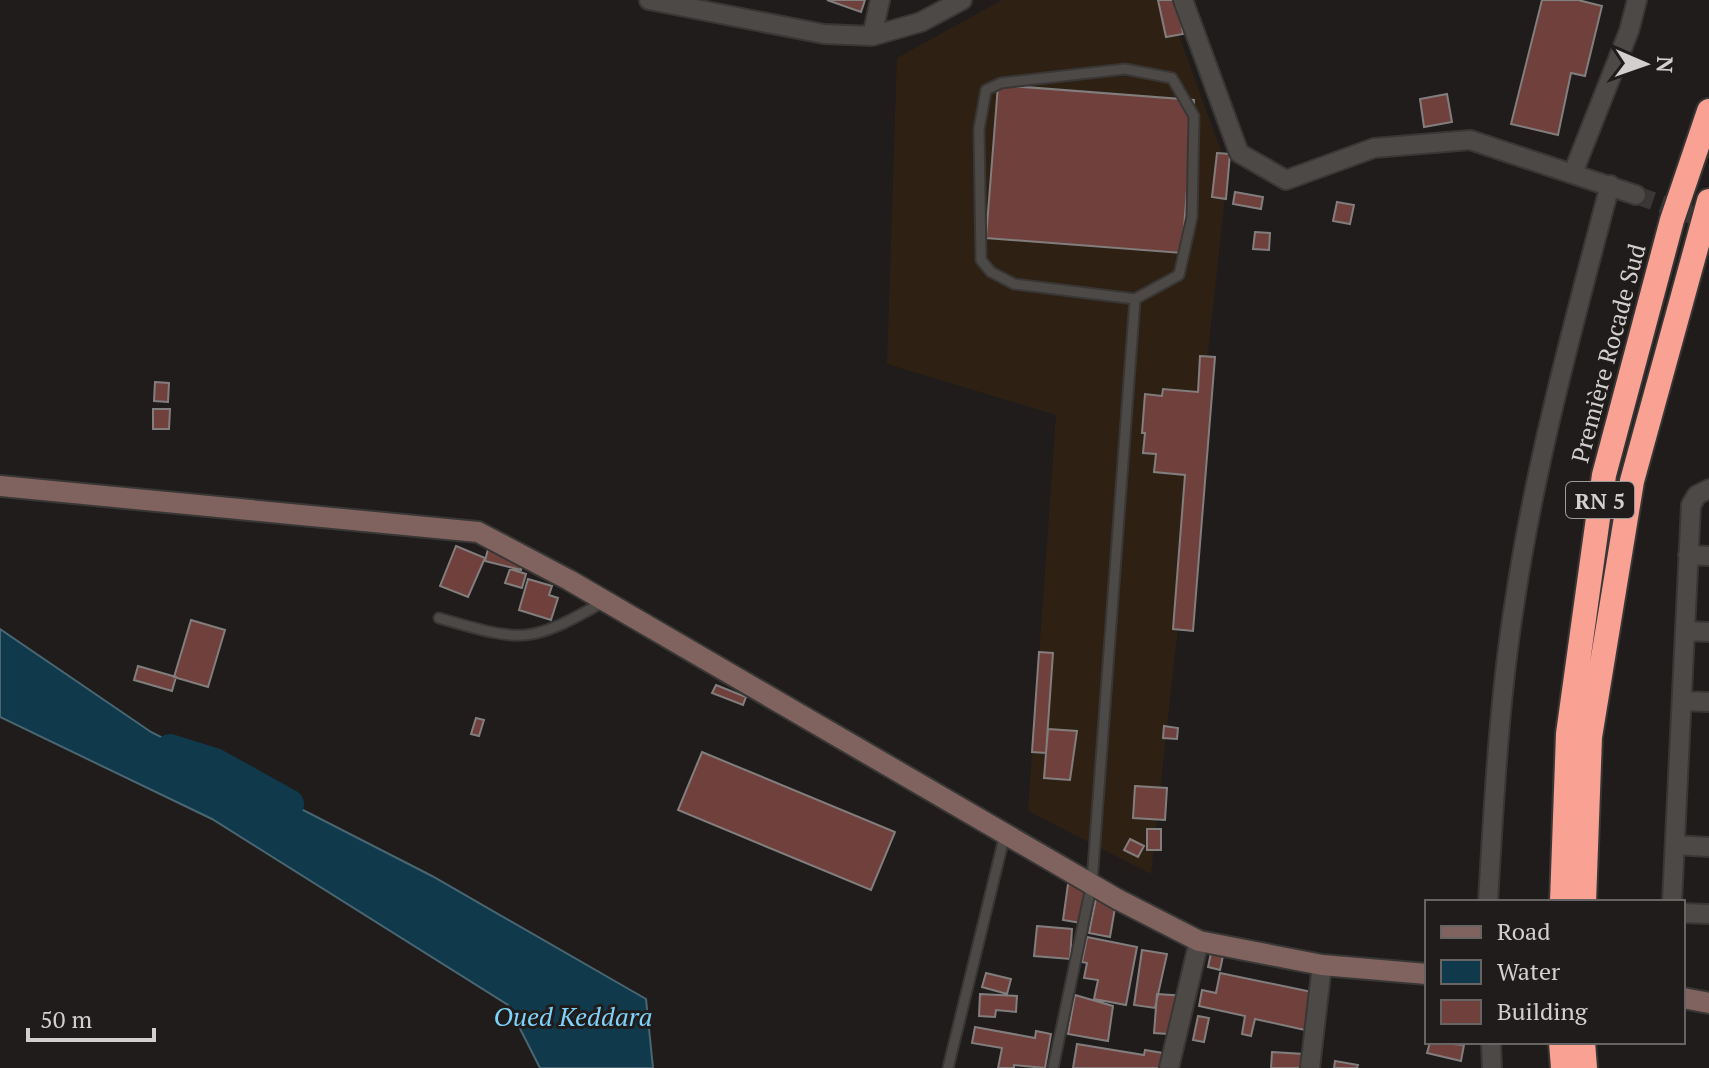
<svg xmlns="http://www.w3.org/2000/svg" width="1709" height="1068" font-family="'PT Serif',serif">
<style>
.industrial{fill:#2e2114}
.water{fill:#10394b;stroke:#4a6673;stroke-width:2}
.lines{fill:none;stroke-linecap:round;stroke-linejoin:round}
.river{stroke:#10394b;stroke-width:30}
.building{fill:#70403d;stroke:#827e7e;stroke-width:2}
.minor-tunnel{stroke:#3a3736;stroke-width:18;stroke-dasharray:18 9;stroke-linecap:butt}
.service-casing{stroke:#393736;stroke-width:13}
.minor-casing{stroke:#393736;stroke-width:22}
.secondary-casing{stroke:#393736;stroke-width:24}
.motorway-casing{stroke:#393736;stroke-width:28}
.service{stroke:#4c4947;stroke-width:9}
.minor{stroke:#4c4947;stroke-width:18}
.secondary{stroke:#80635e;stroke-width:20}
.motorway{stroke:#f9a193;stroke-width:24}
.labels{text-anchor:middle;dominant-baseline:central;stroke-width:6;stroke-linejoin:round;paint-order:stroke}
.shield{fill:#1f1c1b;stroke:#9c9a99;stroke-width:2}
.shield-label{font-size:22px;font-weight:bold;fill:#d2d0cf}
.street-label{font-size:24px;fill:#d2d0cf;stroke:#1f1c1b}
.water-label{font-size:26px;font-style:italic;fill:#7ed2f9;stroke:#1f1c1b}
</style>
<rect width="100%" height="100%" fill="#1f1c1b"/>
<path class="industrial" d="M1002,0H1166L1228,170L1151,874L1028,811L1056,415L887,364L897,58Z"/>
<path class="water" d="M0,629L151,732L432,876L646,999L653,1068H540L508,1005L212,819L0,717Z"/>
<g class="lines">
<path class="river" d="M170,749L215,763L289,804"/>
</g>
<path class="building" d="M827,0H865L861,12Z
M1158,0H1178L1183,34L1166,37Z
M1542,0H1578L1602,6L1585,76L1571,73L1558,135L1511,124Z
M998,85L1194,100L1182,253L986,238Z
M1447,94L1452,122L1424,127L1420,99Z
M1217,153L1230,154L1226,199L1212,197Z
M1235,192L1263,197L1261,209L1233,204Z
M1337,202L1354,205L1350,224L1333,221Z
M1255,232L1270,233L1269,250L1253,249Z
M1200,356L1215,357L1193,631L1173,629L1185,475L1154,472L1156,454L1143,453L1145,433H1142L1145,394L1162,396L1163,389L1198,392Z
M155,382L169,383L168,402L154,401Z
M153,409H170L169,429H153Z
M490,541L525,550L521,570L485,561Z
M456,546L485,558L468,597L440,586Z
M510,569L526,574L522,588L505,583Z
M528,579L552,586L549,595L558,598L551,620L519,610Z
M191,620L225,630L208,687L174,677Z
M1039,652L1053,653L1046,753L1032,752Z
M138,666L176,677L172,691L134,680Z
M716,685L746,697L743,705L712,693Z
M476,718L484,720L479,736L471,734Z
M1164,726L1178,728L1177,739L1163,738Z
M1048,729L1077,731L1070,780L1044,778Z
M702,752L895,832L871,890L678,810Z
M1135,786L1167,788L1165,820L1133,818Z
M1147,829H1161V850H1147Z
M1130,839L1144,846L1138,857L1124,850Z
M1068,884L1085,886L1081,923L1063,920Z
M1096,898L1116,902L1110,937L1089,933Z
M1037,926L1072,929L1070,959L1034,956Z
M1087,937L1137,947L1126,1005L1094,999L1098,980L1084,978L1087,963L1082,962Z
M1212,948L1224,951L1220,970L1208,967Z
M1142,950L1167,954L1155,1008L1134,1005Z
M986,973L1011,979L1007,994L982,987Z
M1220,973L1312,992L1305,1030L1255,1019L1251,1036L1242,1034L1245,1016L1199,1006L1202,990L1216,993Z
M980,994L1017,996L1016,1012L996,1010L995,1017L979,1016Z
M1157,994L1186,996L1183,1035L1154,1033Z
M1075,995L1113,1006L1108,1041L1068,1034Z
M1198,1016L1209,1018L1204,1042L1193,1040Z
M975,1027L1035,1038L1036,1031L1051,1034L1045,1068L1014,1065V1068H998L1002,1048L972,1043Z
M1430,1042L1464,1045L1461,1061L1427,1053Z
M1077,1044L1144,1055L1145,1050L1175,1055L1173,1068H1073Z
M1272,1052L1304,1054L1303,1068H1271Z
M1335,1061L1358,1065L1357,1068H1334Z"/>
<g class="lines">
<path class="minor-tunnel" d="M1636,195L1709,221"/>
<defs>
<path id="service" d="M1125,69L1172,78L1194,116L1192,217L1179,275L1135,299L1014,284L991,272L981,260L979,129L986,90L1001,83Z
M439,618C523,642 528,645 605,601
M948,1068L1005,834
M1053,1068L1092,882L1135,299"/>
<path id="minor" d="M649,0L824,34L872,36L921,22L962,0
M1183,0L1239,153L1286,180L1374,148L1470,140L1636,195
M872,36L880,0
M1573,173L1629,31L1637,0
M1688,555L1709,556
M1685,631L1709,632
M1682,701L1709,702
M1675,845L1709,847
M1488,902C1494,801 1499,699 1515,600C1536,460 1574,322 1610,185
M1672,902L1691,505L1697,495L1709,489
M1683,913L1709,914
M1491,1042L1492,1068
M1169,1068L1199,941
M1310,1068L1322,965"/>
<path id="secondary" d="M0,486L478,532L569,580L1117,899L1199,941L1322,965L1427,974
M1683,998L1709,1003"/>
<path id="motorway" d="M1562,902L1568,734L1604,475L1672,220L1709,111
M1584,902L1590,737L1632,481L1709,201
M1561,1042L1563,1068
M1583,1042L1585,1068"/>
</defs>
<use href="#service" class="service-casing"/>
<use href="#minor" class="minor-casing"/>
<use href="#secondary" class="secondary-casing"/>
<use href="#motorway" class="motorway-casing"/>
<use href="#service" class="service"/>
<use href="#minor" class="minor"/>
<use href="#secondary" class="secondary"/>
<use href="#motorway" class="motorway"/>
</g>
<g class="labels">
<rect class="shield" x="1566" y="482" width="68" height="36" rx="6"/>
<g class="shield-label">
<text x="1600" y="500">RN 5</text>
</g>
<g class="street-label">
<text transform="translate(1608 353) rotate(-75)">Première Rocade Sud</text>
</g>
<g class="water-label">
<text x="573" y="1016">Oued Keddara</text>
</g>
</g>
<rect x="1425" y="900" width="260" height="144" fill="#1f1c1b" stroke="#676463" stroke-width="2"/>
<rect x="1441" y="926" width="40" height="12" fill="#80635e" stroke="#676463" stroke-width="2"/>
<text x="1497" y="940" font-size="24" fill="#d2d0cf">Road</text>
<rect x="1441" y="960" width="40" height="24" fill="#10394b" stroke="#676463" stroke-width="2"/>
<text x="1497" y="980" font-size="24" fill="#d2d0cf">Water</text>
<rect x="1441" y="1000" width="40" height="24" fill="#70403d" stroke="#676463" stroke-width="2"/>
<text x="1497" y="1020" font-size="24" fill="#d2d0cf">Building</text>
<g transform="translate(1645 64) rotate(92)" stroke="#1f1c1b" stroke-width="6" paint-order="stroke">
<path d="M0-6L14 30L0 20L-14 30Z" fill="#d2d0cf"/>
<text y="-12" font-size="22" font-weight="bold" text-anchor="middle" fill="#d2d0cf">N</text>
</g>
<path d="M28 1028v12h126v-12" fill="none" stroke="#d2d0cf" stroke-width="4"/>
<text x="40" y="1028" font-size="24" fill="#d2d0cf" stroke="#1f1c1b" stroke-width="6" paint-order="stroke">50 m</text>
</svg>
